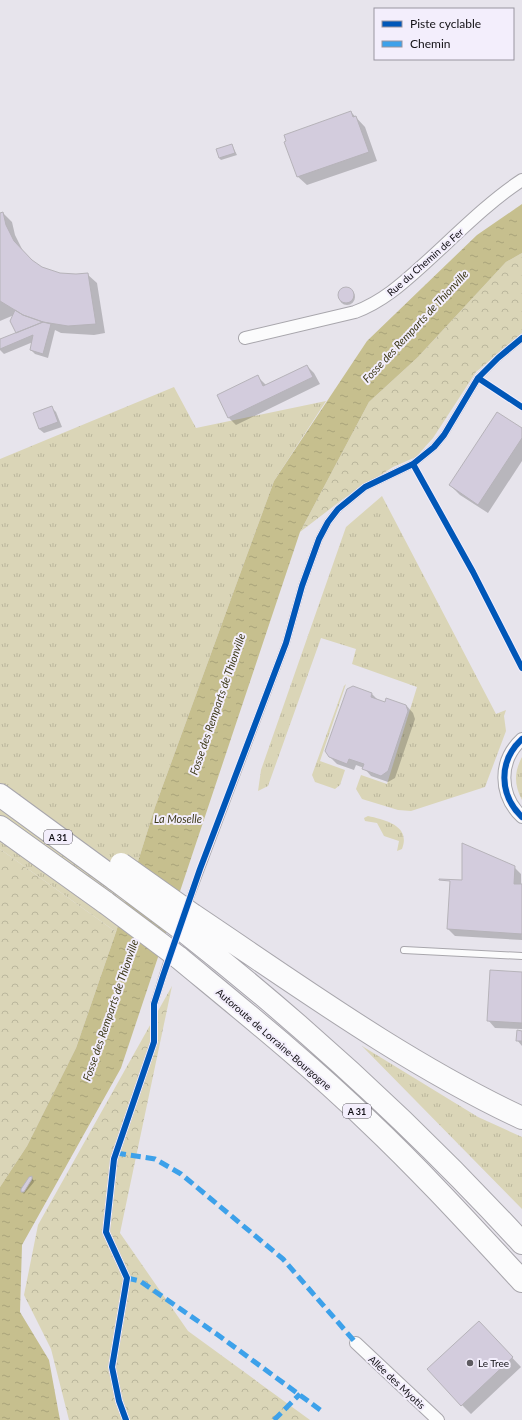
<svg xmlns="http://www.w3.org/2000/svg" width="522" height="1420" font-family="Lato,sans-serif">
<style>
.grass{fill:url(#grass-tufts)}
.forest{fill:url(#forest-crowns)}
.water{fill:url(#water-ripples)}
.shadow{fill:#0003}
.building{fill:#d3ccdd;stroke:#b6b3b9}
.lines{fill:none;stroke-linecap:round;stroke-linejoin:round}
.service-casing{stroke:#a8a6ac;stroke-width:8}
.minor-casing{stroke:#a8a6ac;stroke-width:14}
.motorway-casing{stroke:#a8a6ac;stroke-width:24}
.service{stroke:#fbfbfc;stroke-width:6}
.minor{stroke:#fbfbfc;stroke-width:12}
.motorway{stroke:#fbfbfc;stroke-width:22}
.motorway-bridge-casing{stroke:#a8a6ac;stroke-width:24;stroke-linecap:butt}
.motorway-bridge{stroke:#fbfbfc;stroke-width:22}
.quiet{stroke:#3da1ea;stroke-width:5;stroke-dasharray:10 5;stroke-linecap:butt}
.cycleway-casing{stroke:#f3eefc;stroke-width:8}
.cycleway{stroke:#0057b8;stroke-width:6}
.poi-dot{fill:#5d5a60;stroke:#f3eefc;stroke-width:1.5}
.labels{text-anchor:middle;dominant-baseline:central;stroke-width:4;stroke-linejoin:round;paint-order:stroke}
.shield{fill:#f3eefc;stroke:#56535a;stroke-width:1}
.shield-label{font-size:9px;font-weight:bold;fill:#121015}
.street-label{font-size:10px;fill:#121015;stroke:#f3eefc}
.poi-label{font-size:10px;fill:#121015;stroke:#f3eefc;text-anchor:start}
.water-label{font-size:11px;font-style:italic;fill:#3e3a19;stroke:#f3eefc}
</style>
<defs>
<pattern id="grass-tufts" width="24" height="20" patternUnits="userSpaceOnUse"><rect width="24" height="20" fill="#dad5b7"/><path d="M3 7l-1-3M5 7V3M7 7l1-3M15 17l-1-3M17 17v-4M19 17l1-3" fill="none" stroke="#bab69c"/></pattern>
<pattern id="forest-crowns" width="20" height="18" patternUnits="userSpaceOnUse"><rect width="20" height="18" fill="#dad5b7"/><path d="M2 6a3 3 0 1 1 6 0M12 15a3 3 0 1 1 6 0" fill="none" stroke="#bab69c"/></pattern>
<pattern id="water-ripples" width="26" height="14" patternUnits="userSpaceOnUse"><rect width="26" height="14" fill="#c6bf8e"/><path d="M2 4q2-2 4 0t4 0M15 11q2-2 4 0t4 0" fill="none" stroke="#a9a37a"/></pattern>
</defs>
<rect width="100%" height="100%" fill="#e7e4ec"/>
<path class="grass" d="M174,387L196,428L326,401L274,481L155,807L116,932L0,849V459Z
M382,496L496,714L506,710L504,716L506,731L485,787L411,811L398,810L362,799L356,789L361,775L387,784L417,687L352,664L356,649L321,638L268,786L258,791L261,770L346,527Z
M346,684L320,761L345,770L340,785L335,789L315,782L312,775L344,686Z
M522,757V800C514,785 514,772 522,757Z
M368,816C386,820 411,826 402,849L397,851L399,841L384,836L377,823L365,821L364,818Z
M362,1046L478,1117L522,1137V1209Z"/>
<path class="forest" d="M522,253V333L476,372L433,438L416,457L393,467L343,499L300,532L369,402L417,358L506,262Z
M0,849L116,932L76,1048L27,1146L0,1187Z
M172,986L120,1233L188,1331L310,1420H69L51,1349L24,1295L38,1225Z"/>
<path class="water" d="M522,204V253L506,262L417,358L369,402L300,532L121,1068L22,1245L20,1312L49,1360L60,1420H0V1187L27,1146L76,1048L116,932L155,807L274,481L367,341L477,235Z"/>
<path class="shadow" d="M351,112L365,127L377,161L307,185L297,176Z
M232,145L237,155L221,160L219,158Z
M3,213L12,222L15,235L23,251L33,262L41,267L60,274H87L97,283L105,333L94,335L61,333L55,330L48,358L35,354L31,350L33,342L4,354L0,350V340L17,334L14,315L0,321V214Z
M339 297a8 8 0 1 1 16 0a8 8 0 1 1-16 0Z
M307,366L314,373L320,384L236,425L229,418L218,396L258,377L266,385Z
M52,408L56,412L62,427L44,433L39,429Z
M522,430V461L488,513L460,495L450,485Z
M372,694L379,701L385,704L406,705L413,713L415,719L395,778L388,782L371,776L364,768L356,765L354,770L337,764L330,757Z
M514,867L521,874L522,940L455,936L448,929L463,881Z
M522,973V1029L495,1028L488,1020Z
M522,1032V1046L517,1040Z
M32,1177L34,1182L24,1194L22,1192Z
M488,1332L521,1367L471,1414L462,1405Z"/>
<path class="building" d="M351,111L353,117L356,116L369,152L297,177L284,142L286,141L284,135Z
M232,144L235,153L219,158L216,149Z
M3,212L6,225L14,241L32,260L42,267L60,273L76,274L88,273L96,324L68,326L43,322L23,315L0,301V213Z
M338 295a8 8 0 1 1 16 0a8 8 0 1 1-16 0Z
M15,310L23,315L43,322L16,333L10,321Z
M43,322L51,324L43,354L30,350L33,335L0,349V339Z
M307,365L313,377L228,418L217,395L258,375L263,386Z
M52,406L58,422L39,429L33,413Z
M497,412L522,428V438L478,505L449,485Z
M353,686L372,693L371,697L385,702L386,698L406,705L408,711L388,771L381,776L362,769L364,764L349,759L347,764L329,757L325,751L347,689Z
M462,843L515,866L514,884H522V934L447,929L450,881L439,880V879L462,880Z
M490,970L522,972V1023L487,1021Z
M517,1030L522,1031V1041H516Z
M32,1176V1179L24,1192H21V1189L29,1177Z
M479,1321L513,1357L461,1406L427,1369Z"/>
<g class="lines">
<defs>
<path id="service" d="M187,906L286,643L302,586L319,539L328,522L338,509L365,487L413,464L434,447L444,435L478,378L498,358L522,338
M404,950L522,956
M126,1420L119,1401L112,1367L127,1278L106,1232L114,1159L154,1042V1004L169,956"/>
<path id="minor" d="M245,338L355,312C382,302 402,284 423,265C453,238 488,202 522,180
M522,739C498,761 499,795 522,817
M356,1343L438,1420"/>
<path id="motorway" d="M0,795L116,880
M0,827L106,903
M193,915C299,986 405,1063 522,1118
M184,931C305,1026 418,1130 522,1243
M178,957C242,1010 308,1063 368,1121C422,1172 472,1227 522,1281"/>
</defs>
<use href="#service" class="service-casing"/>
<use href="#minor" class="minor-casing"/>
<use href="#motorway" class="motorway-casing"/>
<use href="#service" class="service"/>
<use href="#minor" class="minor"/>
<use href="#motorway" class="motorway"/>
<defs>
<path id="motorway-bridge" d="M121,864L193,915
M116,880L184,931
M106,903L178,957"/>
</defs>
<use href="#motorway-bridge" class="motorway-bridge-casing"/>
<use href="#motorway-bridge" class="motorway-bridge"/>
<path class="quiet" d="M116,1153L155,1159L181,1174L283,1259L356,1343
M127,1278L140,1281L218,1335L323,1412
M274,1420L300,1394"/>
<defs>
<path id="cycleway" d="M478,378L522,407
M413,464L473,572L522,668
M522,739C498,761 499,795 522,817
M126,1420L119,1401L112,1367L127,1278L106,1232L114,1159L154,1042V1004L163,976L200,869L286,643L302,586L319,539L328,522L338,509L365,487L413,464L434,447L444,435L478,378L498,358L522,338"/>
</defs>
<use href="#cycleway" class="cycleway-casing"/>
<use href="#cycleway" class="cycleway"/>
</g>
<circle class="poi-dot" cx="470" cy="1363" r="4"/>
<g class="labels">
<g class="shield">
<rect x="44" y="830" width="28" height="14" rx="3"/>
<rect x="343" y="1104" width="28" height="14" rx="3"/>
</g>
<g class="shield-label">
<text x="58" y="837">A 31</text>
<text x="357" y="1111">A 31</text>
</g>
<g class="street-label">
<text transform="translate(425 262) rotate(-41)">Rue du Chemin de Fer</text>
<text transform="translate(274 1039) rotate(41)">Autoroute de Lorraine-Bourgogne</text>
<text transform="translate(397 1382) rotate(43)">Allée des Myotis</text>
</g>
<g class="poi-label">
<text x="478" y="1363">Le Tree</text>
</g>
<g class="water-label">
<text transform="translate(415 326) rotate(-47)">Fosse des Remparts de Thionville</text>
<text transform="translate(217 704) rotate(-71)">Fosse des Remparts de Thionville</text>
<text x="178" y="818">La Moselle</text>
<text transform="translate(110 1010) rotate(-71)">Fosse des Remparts de Thionville</text>
</g>
</g>
<rect x="374" y="8" width="140" height="52" fill="#f3eefc" stroke="#9995a0"/>
<rect x="382" y="21" width="20" height="6" fill="#0057b8" stroke="#9995a0"/>
<text x="410" y="28" font-size="12" fill="#121015">Piste cyclable</text>
<rect x="382" y="41" width="20" height="6" fill="#3da1ea" stroke="#9995a0"/>
<text x="410" y="48" font-size="12" fill="#121015">Chemin</text>
</svg>
